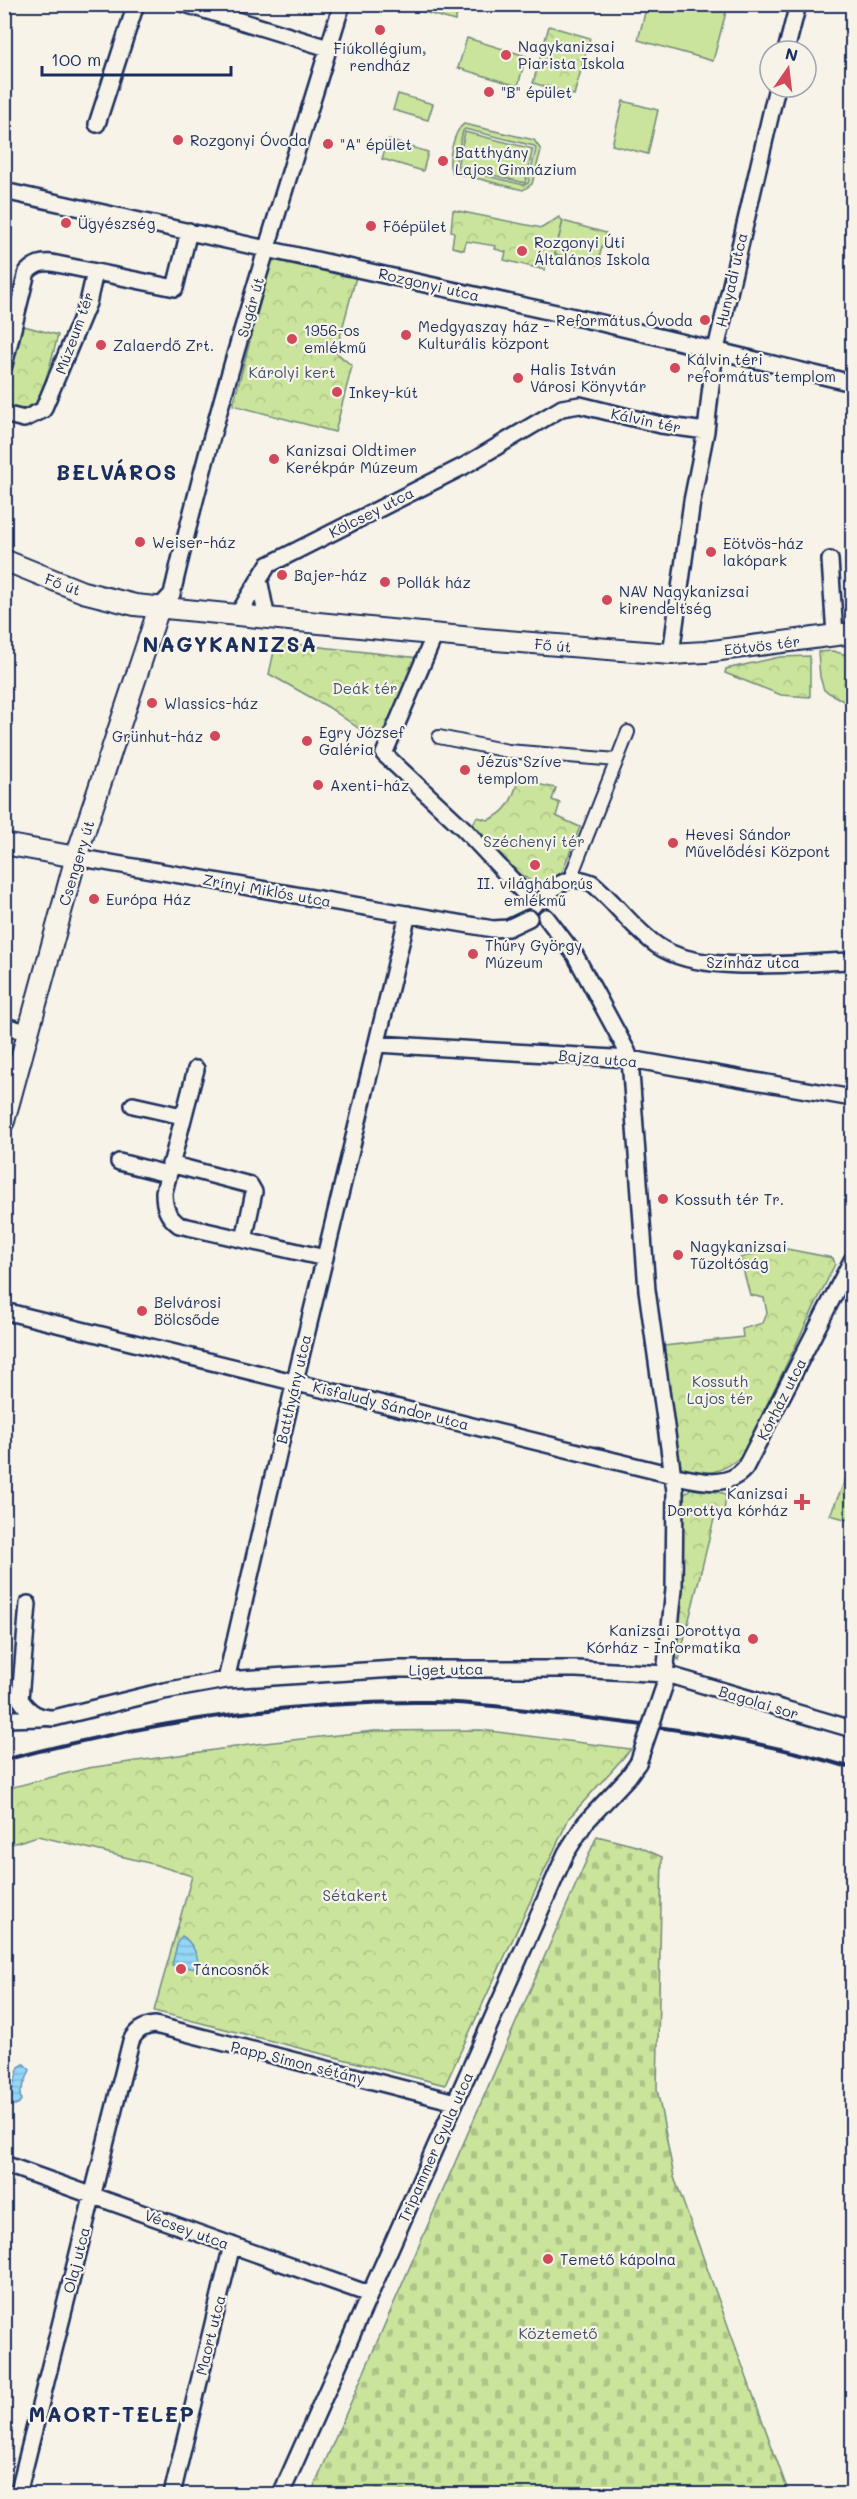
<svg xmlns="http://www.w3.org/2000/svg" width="857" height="2499" font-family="Mali,sans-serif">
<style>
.cemetery{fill:url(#cemetery-stones);stroke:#728a7c;stroke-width:1.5}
.park{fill:url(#park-crowns);stroke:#728a7c;stroke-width:1.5}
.pitch{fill:#cae49b;stroke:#728a7c;stroke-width:1.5;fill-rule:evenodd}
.water{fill:url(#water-rules);stroke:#6493b9;stroke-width:1.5}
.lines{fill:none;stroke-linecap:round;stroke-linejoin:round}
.pedestrian-casing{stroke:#1b2f5e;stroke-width:16}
.minor-casing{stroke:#1b2f5e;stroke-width:20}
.tertiary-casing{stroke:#1b2f5e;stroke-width:24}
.pedestrian{stroke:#f7f3e8;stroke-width:12}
.minor{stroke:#f7f3e8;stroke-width:15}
.tertiary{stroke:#f7f3e8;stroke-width:20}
.rail{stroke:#1b2f5e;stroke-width:4}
.minor-bridge-casing{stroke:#1b2f5e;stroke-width:20;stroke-linecap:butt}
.minor-bridge{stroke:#f7f3e8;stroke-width:15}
.poi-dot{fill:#d1495b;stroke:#f7f3e8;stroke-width:2}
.labels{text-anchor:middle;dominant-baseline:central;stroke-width:4.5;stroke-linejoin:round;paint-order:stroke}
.poi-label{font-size:15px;fill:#1b2f5e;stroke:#f7f3e8;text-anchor:start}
.street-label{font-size:15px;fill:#1b2f5e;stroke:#f7f3e8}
.park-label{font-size:15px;fill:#3e536a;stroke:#f7f3e8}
.district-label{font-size:21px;font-weight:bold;letter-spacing:1.5px;fill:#1b2f5e;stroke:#f7f3e8}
</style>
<defs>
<pattern id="cemetery-stones" width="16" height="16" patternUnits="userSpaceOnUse" patternTransform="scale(1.5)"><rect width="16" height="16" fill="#cae49b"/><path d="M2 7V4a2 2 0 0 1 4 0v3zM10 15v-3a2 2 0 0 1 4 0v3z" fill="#adc488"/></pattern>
<pattern id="park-crowns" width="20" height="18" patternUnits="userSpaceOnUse" patternTransform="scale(1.5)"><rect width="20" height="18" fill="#cae49b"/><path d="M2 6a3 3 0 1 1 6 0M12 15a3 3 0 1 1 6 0" fill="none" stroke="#adc488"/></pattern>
<pattern id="water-rules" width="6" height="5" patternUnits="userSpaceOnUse" patternTransform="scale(1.5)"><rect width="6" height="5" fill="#94d6f6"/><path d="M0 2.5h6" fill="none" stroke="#7fb8d5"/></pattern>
</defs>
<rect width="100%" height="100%" fill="#f7f3e8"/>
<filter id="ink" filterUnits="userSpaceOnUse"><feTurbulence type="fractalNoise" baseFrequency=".0167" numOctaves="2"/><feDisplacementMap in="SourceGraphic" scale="12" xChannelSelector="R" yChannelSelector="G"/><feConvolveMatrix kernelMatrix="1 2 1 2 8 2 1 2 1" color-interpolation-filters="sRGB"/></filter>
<g filter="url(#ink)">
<path class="cemetery" d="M597,1836L640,1847L662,1857L657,2089L674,2177L789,2494H311Z"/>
<path class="park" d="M549,26L590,38L574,95L533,83Z
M453,210L542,228L559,217L563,221L555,254L564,257L563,264L546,261L545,270L504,260L506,252L495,249L496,246L466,241L464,250L452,247L454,232L451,231Z
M273,254L356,277L336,352L352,366L335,432L233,405Z
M20,325L58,335C54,350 44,393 36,403C29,411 19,411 10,407L6,390Z
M276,642L419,658L383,738L374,739L328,707L269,674Z
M833,651L843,654L852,653V706L824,690L820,677L818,652Z
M810,656V697L781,695L725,673L726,669L780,657Z
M518,780L556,788L552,800L560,803L556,816L580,827L562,872L548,883L535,884L518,873L473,824L477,817L488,820C507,813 513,799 518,780Z
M756,1243L833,1258L835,1264L743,1454C728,1470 695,1484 677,1463L664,1346L743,1337L742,1329L763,1323L767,1313L764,1298L750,1295L740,1258L758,1253Z
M852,1465V1521L830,1515Z
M691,1488L723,1493L726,1497L724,1511L715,1515L679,1660L676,1657L683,1496Z
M481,1730L631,1749L569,1818L445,2085L154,2011L192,1876L153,1864L38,1836L5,1846V1789L88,1768L256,1744L374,1731Z"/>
<path class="pitch" d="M411,5V4L460,5L455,21L410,8Z
M647,5H697L726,12L713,61L638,40Z
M467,38L526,56L518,86L458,68Z
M398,94L433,104L428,120L393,110Z
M623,101L658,110L648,154L612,145Z
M464,124L534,140L541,150L532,184L523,190L452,172C446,163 454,130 464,124ZM465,129L534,146L536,149L528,183L524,185L454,168L463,131Z
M465,132L533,149L525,183L457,166Z
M388,140L428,152L423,171L382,159Z
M563,221L606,233L597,265L555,254Z"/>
<path class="water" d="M182,1936C192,1942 201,1959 197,1969L172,1965L178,1941Z
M24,2064L30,2070L20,2094L21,2100L18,2105H12L8,2097L11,2092L19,2067Z"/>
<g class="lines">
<defs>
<path id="pedestrian" d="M439,737L508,751L617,760
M577,878L573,871L628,732"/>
<path id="minor" d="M185,4L328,48
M786,51L798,4
M97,124L136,4
M4,191L597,322L852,383
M4,365L27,272C35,264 41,262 52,263L175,288L189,231
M4,414L24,419L43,410L88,303L95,272
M830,560L835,635
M259,579L267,619
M159,608L172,594C218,395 282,200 342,4
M237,616L268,565L464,466L562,408L580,405L661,425L706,431
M435,634L384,754L464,829L527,896
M671,654L692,501L706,431L714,358L777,87
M76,857L493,929L508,928L529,918
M546,896C559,881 573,875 592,883C615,902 633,929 658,946C701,976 800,962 852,961
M546,917L575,955L627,1051L630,1059L647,1290L675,1491L674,1589L664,1684
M4,1026L27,1032
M377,1044L630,1059L852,1098
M196,1069L164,1192C164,1207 167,1216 179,1225L325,1258
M133,1105L182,1116
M119,1162L167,1174
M170,1164L250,1185L254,1192L244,1240
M4,1311L672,1475C696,1480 727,1490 745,1468L852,1260
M28,1604L20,1699C29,1713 39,1718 54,1718L164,1691L226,1680L395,1669H576L666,1674L852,1729
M226,1680L295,1381L408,914
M4,1719L42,1718
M4,2164L369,2294
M18,2494L131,2041C136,2030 144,2026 155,2025L455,2102
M172,2494L232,2245
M281,2494L566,1853L585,1823L628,1777L638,1763"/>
<path id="tertiary" d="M4,560L83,592L135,605L483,639L671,654L705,652L852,633
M4,844L76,857
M4,1121L76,857L159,608"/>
</defs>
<use href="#pedestrian" class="pedestrian-casing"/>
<use href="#minor" class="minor-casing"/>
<use href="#tertiary" class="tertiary-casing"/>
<use href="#pedestrian" class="pedestrian"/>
<use href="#minor" class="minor"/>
<use href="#tertiary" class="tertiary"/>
<path class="rail" d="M4,1760C144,1723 286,1700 431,1702C488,1703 546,1713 603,1720C687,1730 771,1743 852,1768"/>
<defs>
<path id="minor-bridge" d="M638,1763L664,1687"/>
</defs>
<use href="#minor-bridge" class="minor-bridge-casing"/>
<use href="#minor-bridge" class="minor-bridge"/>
</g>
</g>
<g class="poi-dot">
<circle cx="380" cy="30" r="6"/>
<circle cx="506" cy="55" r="6"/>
<circle cx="489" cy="92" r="6"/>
<circle cx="178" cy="140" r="6"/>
<circle cx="328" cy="144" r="6"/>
<circle cx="443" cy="161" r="6"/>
<circle cx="66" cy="223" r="6"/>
<circle cx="371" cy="226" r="6"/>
<circle cx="522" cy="251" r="6"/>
<circle cx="705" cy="320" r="6"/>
<circle cx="406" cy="335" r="6"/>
<circle cx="292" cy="339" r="6"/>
<circle cx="101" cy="345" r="6"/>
<circle cx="675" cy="368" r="6"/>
<circle cx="518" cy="378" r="6"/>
<circle cx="337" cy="392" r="6"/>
<circle cx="274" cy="459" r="6"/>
<circle cx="140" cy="542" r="6"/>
<circle cx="711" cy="552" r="6"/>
<circle cx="282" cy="575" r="6"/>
<circle cx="385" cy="582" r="6"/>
<circle cx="607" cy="600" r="6"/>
<circle cx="152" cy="703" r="6"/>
<circle cx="215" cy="736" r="6"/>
<circle cx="307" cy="741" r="6"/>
<circle cx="465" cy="770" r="6"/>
<circle cx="318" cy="785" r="6"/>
<circle cx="673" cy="843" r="6"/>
<circle cx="535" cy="865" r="6"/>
<circle cx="94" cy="899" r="6"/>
<circle cx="473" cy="954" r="6"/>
<circle cx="663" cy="1199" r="6"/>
<circle cx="678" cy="1255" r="6"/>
<circle cx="142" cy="1311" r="6"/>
<path d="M799 1493h6v6h6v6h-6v6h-6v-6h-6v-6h6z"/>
<circle cx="753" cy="1639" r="6"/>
<circle cx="181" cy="1969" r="6"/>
<circle cx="548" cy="2259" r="6"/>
</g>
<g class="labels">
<g class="poi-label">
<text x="518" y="46">Nagykanizsai<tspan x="518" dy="17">Piarista Iskola</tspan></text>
<text x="380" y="48" text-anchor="middle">Fiúkollégium,<tspan x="380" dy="17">rendház</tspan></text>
<text x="501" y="92">"B" épület</text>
<text x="190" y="140">Rozgonyi Óvoda</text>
<text x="340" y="144">"A" épület</text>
<text x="455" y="152">Batthyány<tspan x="455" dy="17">Lajos Gimnázium</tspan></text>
<text x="78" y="223">Ügyészség</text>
<text x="383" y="226">Főépület</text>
<text x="534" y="242">Rozgonyi Úti<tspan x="534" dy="17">Általános Iskola</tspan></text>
<text x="693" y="320" text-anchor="end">Református Óvoda</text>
<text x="418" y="326">Medgyaszay ház -<tspan x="418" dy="17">Kulturális központ</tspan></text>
<text x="304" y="330">1956-os<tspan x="304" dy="17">emlékmű</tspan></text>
<text x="113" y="345">Zalaerdő Zrt.</text>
<text x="687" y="359">Kálvin téri<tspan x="687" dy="17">református templom</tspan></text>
<text x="530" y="369">Halis István<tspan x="530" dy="17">Városi Könyvtár</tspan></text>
<text x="349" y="392">Inkey-kút</text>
<text x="286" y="450">Kanizsai Oldtimer<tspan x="286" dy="17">Kerékpár Múzeum</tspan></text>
<text x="152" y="542">Weiser-ház</text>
<text x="723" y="543">Eötvös-ház<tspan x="723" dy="17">lakópark</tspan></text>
<text x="294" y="575">Bajer-ház</text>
<text x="397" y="582">Pollák ház</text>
<text x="619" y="591">NAV Nagykanizsai<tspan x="619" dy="17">kirendeltség</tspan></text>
<text x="164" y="703">Wlassics-ház</text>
<text x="319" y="732">Egry József<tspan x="319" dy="17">Galéria</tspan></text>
<text x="203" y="736" text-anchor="end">Grünhut-ház</text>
<text x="477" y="761">Jézus Szíve<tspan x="477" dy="17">templom</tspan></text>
<text x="330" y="785">Axenti-ház</text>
<text x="685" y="834">Hevesi Sándor<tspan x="685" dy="17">Művelődési Központ</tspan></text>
<text x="535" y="883" text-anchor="middle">II. világháborús<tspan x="535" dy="17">emlékmű</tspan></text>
<text x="106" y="899">Európa Ház</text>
<text x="485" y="945">Thúry György<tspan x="485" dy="17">Múzeum</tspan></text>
<text x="675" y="1199">Kossuth tér Tr.</text>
<text x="690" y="1246">Nagykanizsai<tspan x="690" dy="17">Tűzoltóság</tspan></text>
<text x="154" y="1302">Belvárosi<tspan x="154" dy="17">Bölcsőde</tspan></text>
<text x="788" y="1493" text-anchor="end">Kanizsai<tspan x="788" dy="17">Dorottya kórház</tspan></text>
<text x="741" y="1630" text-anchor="end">Kanizsai Dorottya<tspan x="741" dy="17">Kórház - Informatika</tspan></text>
<text x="193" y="1969">Táncosnők</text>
<text x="560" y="2259">Temető kápolna</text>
</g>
<g class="street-label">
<text transform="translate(731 280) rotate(-77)">Hunyadi utca</text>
<text transform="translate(429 284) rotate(13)">Rozgonyi utca</text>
<text transform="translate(250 307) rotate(-74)">Sugár út</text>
<text transform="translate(74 333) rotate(-70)">Múzeum tér</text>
<text transform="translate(646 420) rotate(12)">Kálvin tér</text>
<text transform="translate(371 512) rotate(-27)">Kölcsey utca</text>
<text transform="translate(63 584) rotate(20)">Fő út</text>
<text transform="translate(553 645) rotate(5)">Fő út</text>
<text transform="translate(762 645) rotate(-7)">Eötvös tér</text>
<text transform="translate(76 863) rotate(-73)">Csengery út</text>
<text transform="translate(267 890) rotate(10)">Zrínyi Miklós utca</text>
<text x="753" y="962">Színház utca</text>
<text transform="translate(598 1058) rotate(5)">Bajza utca</text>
<text transform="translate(293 1389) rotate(-77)">Batthyány utca</text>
<text transform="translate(781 1399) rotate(-63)">Kórház utca</text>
<text transform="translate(391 1405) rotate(14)">Kisfaludy Sándor utca</text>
<text transform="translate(446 1669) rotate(-1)">Liget utca</text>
<text transform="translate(759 1702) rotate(17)">Bagolai sor</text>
<text transform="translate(298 2062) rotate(14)">Papp Simon sétány</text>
<text transform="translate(435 2147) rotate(-66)">Tripammer Gyula utca</text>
<text transform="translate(187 2229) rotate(20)">Vécsey utca</text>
<text transform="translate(76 2260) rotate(-76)">Olaj utca</text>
<text transform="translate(210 2335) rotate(-76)">Maort utca</text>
</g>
<g class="park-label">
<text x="292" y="372">Károlyi kert</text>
<text x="365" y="688">Deák tér</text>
<text x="534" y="841">Széchenyi tér</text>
<text x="720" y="1381">Kossuth<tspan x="720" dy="17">Lajos tér</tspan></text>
<text x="355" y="1895">Sétakert</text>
<text x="558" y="2333">Köztemető</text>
</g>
<g class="district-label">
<text x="117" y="471">BELVÁROS</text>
<text x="230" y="643">NAGYKANIZSA</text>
<text x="112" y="2413">MAORT-TELEP</text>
</g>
</g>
<rect width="857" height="2499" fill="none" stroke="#f7f3e8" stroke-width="24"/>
<rect x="12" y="12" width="833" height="2475" fill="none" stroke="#1b2f5e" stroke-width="2" filter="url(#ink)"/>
<g transform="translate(788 69) rotate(14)"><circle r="28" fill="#f7f3e8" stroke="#9fa5b1" stroke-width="1.5"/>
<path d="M0-4.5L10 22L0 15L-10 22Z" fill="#d1495b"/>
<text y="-9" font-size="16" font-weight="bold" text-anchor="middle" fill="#1b2f5e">N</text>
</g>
<path d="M42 66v9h189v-9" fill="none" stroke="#1b2f5e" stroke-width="3"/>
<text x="51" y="66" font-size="18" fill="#1b2f5e" stroke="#f7f3e8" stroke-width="4.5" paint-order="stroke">100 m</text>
</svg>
